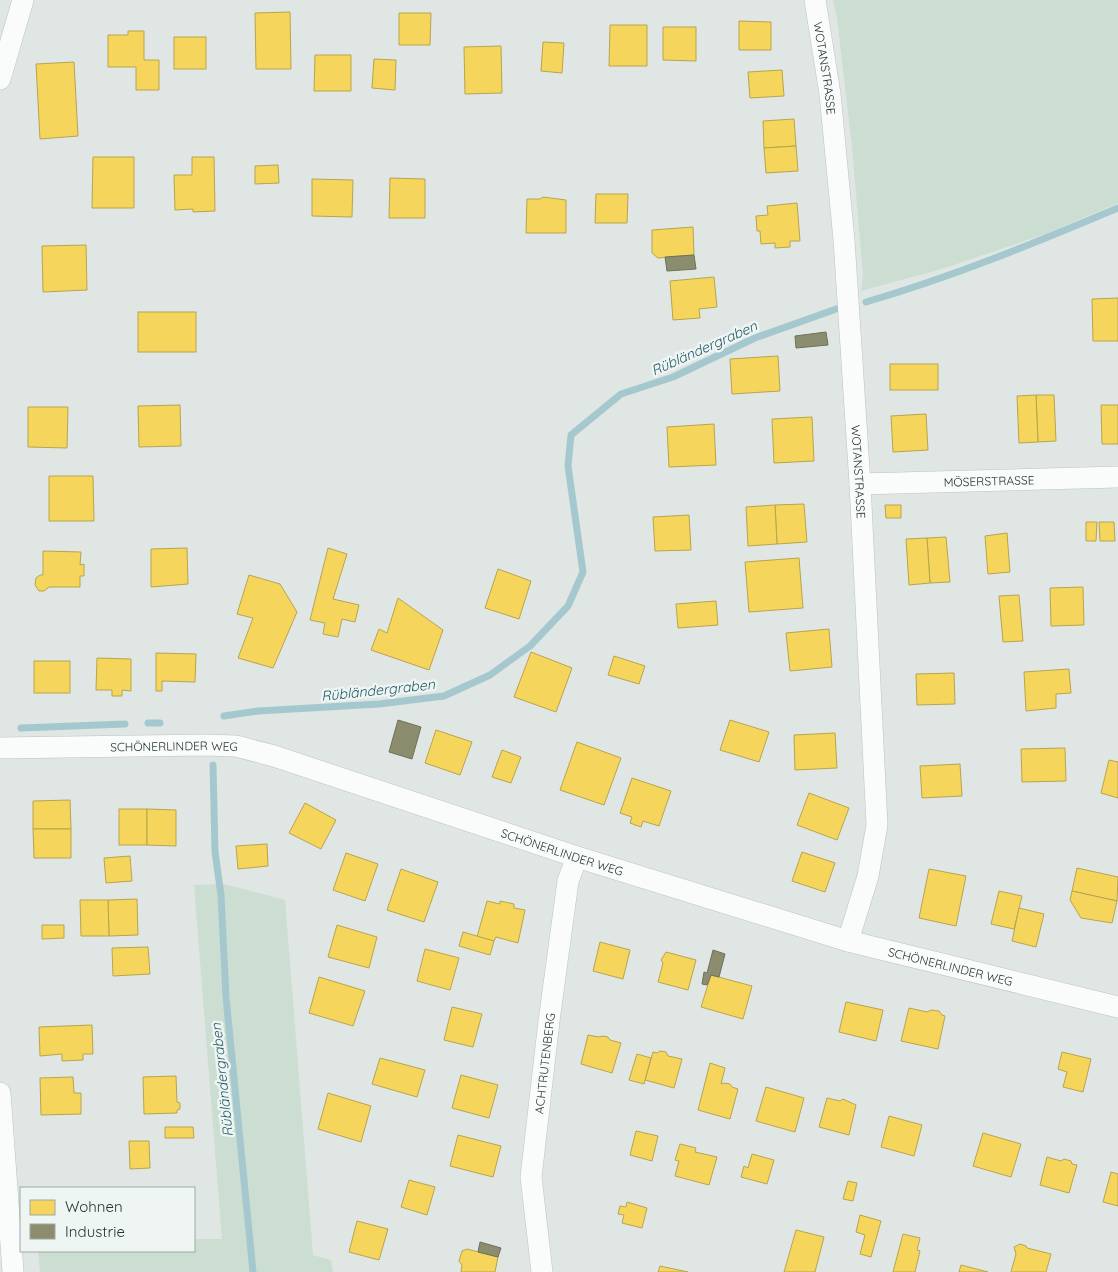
<svg xmlns="http://www.w3.org/2000/svg" width="1118" height="1272" viewBox="0 0 1118 1272" font-family="Quicksand,sans-serif">
<style>
.green{fill:#cbded1}
.homes{fill:#f6d55c;stroke:#b6a54f}
.industry{fill:#8c8c6e;stroke:#6c725c}
.lines{fill:none;stroke-linecap:round;stroke-linejoin:round}
.stream{stroke:#a5c8cf;stroke-width:7}
.minor-casing{stroke:#bdc3c0;stroke-width:22}
.minor{stroke:#fafbfb;stroke-width:21}
.labels{text-anchor:middle;dominant-baseline:central;stroke-width:5;stroke-linejoin:round;paint-order:stroke}
.street-label{font-size:12px;fill:#223631;stroke:#eef5f2}
.water-label{font-size:14px;font-style:italic;fill:#245a6a;stroke:#eef5f2}
</style>
<rect width="100%" height="100%" fill="#e0e6e3"/>
<!-- green -->
<g class="green">
<polygon points="833,0 1118,0 1118,203 1048,233 945,268 861,291 863,275 852,147 837,18"/>
<polygon points="224,884 285,900 313,1255 331,1260 333,1272 40,1272 38,1251 194,1251 194,1239 222,1239 194,885"/>
</g>
<!-- homes -->
<g class="homes">
<polygon points="290,12 291,69 256,69 255,13"/>
<polygon points="399,13 431,13 430,45 399,45"/>
<polygon points="739,21 771,22 771,50 739,50"/>
<polygon points="610,25 647,25 647,66 609,66"/>
<polygon points="663,27 696,27 696,61 663,60"/>
<polygon points="128,31 144,31 144,60 159,60 159,90 136,90 136,67 108,67 108,35 128,35"/>
<rect x="174" y="37" width="32" height="32"/>
<polygon points="543,42 564,43 562,73 541,71"/>
<polygon points="501,46 502,93 465,94 464,47"/>
<polygon points="315,55 351,55 351,91 314,91"/>
<polygon points="374,59 396,60 395,90 372,88"/>
<polygon points="74,62 78,136 40,139 36,64"/>
<polygon points="782,70 784,96 750,98 748,72"/>
<polygon points="794,119 796,146 764,148 763,121"/>
<polygon points="796,146 798,171 766,173 764,148"/>
<polygon points="93,157 134,157 134,208 92,208"/>
<polygon points="192,157 214,157 215,211 193,212 193,209 175,210 174,175 192,175"/>
<polygon points="278,165 279,183 255,184 255,166"/>
<polygon points="390,178 425,179 425,218 389,218"/>
<polygon points="312,179 353,180 352,217 312,216"/>
<polygon points="596,194 628,194 627,223 595,223"/>
<polygon points="543,197 566,200 566,233 526,233 527,199 540,199"/>
<polygon points="797,203 800,241 790,241 790,247 775,248 775,243 761,244 760,231 757,231 756,216 768,215 767,206"/>
<polygon points="693,227 694,255 658,258 652,253 652,230"/>
<polygon points="86,245 87,290 43,292 42,246"/>
<polygon points="714,277 717,307 699,309 700,318 673,320 670,281"/>
<polygon points="1118,298 1118,341 1093,341 1092,299"/>
<rect x="138" y="312" width="58" height="40"/>
<polygon points="778,356 780,391 732,394 730,359"/>
<rect x="890" y="364" width="48" height="26"/>
<polygon points="1036,395 1054,395 1056,441 1038,442"/>
<polygon points="1036,395 1038,442 1019,443 1017,396"/>
<polygon points="180,405 181,446 139,447 138,406"/>
<polygon points="1101,405 1118,405 1118,444 1102,444"/>
<polygon points="28,407 68,407 67,448 28,447"/>
<polygon points="926,414 928,450 893,452 891,416"/>
<polygon points="812,417 814,461 774,463 772,419"/>
<polygon points="714,424 716,465 669,467 667,427"/>
<polygon points="49,476 93,476 94,521 49,521"/>
<polygon points="804,504 807,542 777,544 775,505"/>
<polygon points="775,505 777,544 748,546 746,507"/>
<polygon points="885,505 901,505 901,518 886,518"/>
<polygon points="689,515 691,550 655,551 653,517"/>
<polygon points="1086,522 1097,522 1096,541 1086,541"/>
<polygon points="1099,522 1114,522 1115,541 1100,541"/>
<polygon points="1007,533 1010,572 988,574 985,536"/>
<polygon points="946,537 950,582 930,583 927,538"/>
<polygon points="927,538 930,583 909,585 906,539"/>
<polygon points="187,548 188,584 151,587 151,549"/>
<polygon points="328,548 347,554 333,599 359,605 355,622 342,619 338,637 323,634 325,623 310,620"/>
<polygon points="43,551 81,552 80,565 84,564 84,576 80,576 80,587 49,587 44,591 39,591 35,585 36,578 40,575 43,575"/>
<polygon points="799,558 803,608 749,612 745,562"/>
<polygon points="498,569 531,581 519,619 485,608"/>
<polygon points="249,575 280,584 297,612 273,668 238,658 253,618 237,614"/>
<polygon points="1083,587 1084,625 1051,626 1050,588"/>
<polygon points="1019,595 1023,641 1003,642 999,596"/>
<polygon points="398,598 443,630 429,670 371,650 379,629 387,633"/>
<polygon points="716,601 718,625 678,628 676,604"/>
<polygon points="829,629 832,667 790,671 786,633"/>
<polygon points="531,652 572,668 556,712 514,697"/>
<polygon points="156,653 196,654 195,682 162,681 162,691 156,691"/>
<polygon points="614,656 645,666 639,684 608,675"/>
<polygon points="97,658 131,659 131,691 122,690 122,696 112,696 112,690 96,690"/>
<rect x="34" y="661" width="36" height="32"/>
<polygon points="1069,669 1071,693 1056,694 1056,708 1026,711 1024,672"/>
<polygon points="954,673 955,704 917,705 916,674"/>
<polygon points="730,720 769,732 759,762 720,750"/>
<polygon points="436,730 472,742 460,775 425,763"/>
<polygon points="835,733 837,768 795,770 794,735"/>
<polygon points="577,742 621,758 604,805 560,790"/>
<polygon points="1065,748 1066,781 1022,782 1021,749"/>
<polygon points="502,750 521,757 511,783 492,777"/>
<polygon points="1109,760 1118,762 1118,798 1101,793"/>
<polygon points="960,764 962,796 922,798 920,766"/>
<polygon points="632,778 671,791 659,826 643,821 641,827 630,823 632,817 620,813"/>
<polygon points="809,793 849,808 837,840 797,825"/>
<polygon points="70,800 71,829 33,829 33,801"/>
<polygon points="305,803 336,820 321,849 289,833"/>
<rect x="119" y="809" width="28" height="36"/>
<polygon points="147,809 176,810 176,846 147,845"/>
<polygon points="33,829 71,829 71,858 34,858"/>
<polygon points="267,844 268,866 238,869 236,846"/>
<polygon points="802,852 835,863 825,892 792,881"/>
<polygon points="346,853 378,864 365,901 333,890"/>
<polygon points="130,856 132,881 106,883 104,858"/>
<polygon points="1077,868 1118,877 1117,901 1072,891"/>
<polygon points="401,869 438,882 424,922 387,910"/>
<polygon points="929,869 966,876 956,926 919,918"/>
<polygon points="999,891 1022,896 1014,929 991,924"/>
<polygon points="1072,891 1117,901 1112,923 1081,918 1070,900"/>
<polygon points="137,899 138,935 109,936 108,900"/>
<polygon points="80,900 108,900 109,936 81,936"/>
<polygon points="487,901 500,904 500,901 514,904 514,908 525,910 518,943 496,937 494,941 477,937"/>
<polygon points="1019,908 1044,914 1036,947 1012,941"/>
<polygon points="42,925 64,925 64,938 42,939"/>
<polygon points="337,925 377,937 369,968 328,957"/>
<polygon points="463,932 494,941 490,955 459,946"/>
<polygon points="600,942 630,950 623,979 593,971"/>
<polygon points="148,947 150,974 113,976 112,948"/>
<polygon points="425,949 459,958 450,990 417,981"/>
<polygon points="666,952 696,960 688,990 658,982 663,963 661,960"/>
<polygon points="711,975 752,986 743,1019 701,1007"/>
<polygon points="319,977 365,991 353,1026 309,1013"/>
<polygon points="846,1002 883,1010 876,1041 839,1032"/>
<polygon points="452,1007 482,1014 473,1047 444,1040"/>
<polygon points="909,1008 927,1012 931,1010 939,1011 942,1015 945,1016 938,1049 901,1041"/>
<polygon points="92,1025 93,1054 83,1054 83,1060 62,1061 62,1054 40,1056 39,1027"/>
<polygon points="588,1035 599,1037 602,1036 608,1037 610,1040 621,1043 612,1073 581,1064"/>
<polygon points="660,1051 666,1052 668,1056 682,1059 674,1088 645,1080 653,1052 657,1053"/>
<polygon points="1062,1052 1091,1059 1083,1092 1063,1087 1067,1072 1058,1069"/>
<polygon points="637,1054 651,1058 644,1084 629,1080"/>
<polygon points="380,1058 425,1070 417,1097 372,1084"/>
<polygon points="710,1063 725,1068 721,1084 724,1083 730,1084 732,1087 738,1089 730,1119 698,1110"/>
<polygon points="461,1075 498,1085 489,1118 452,1108"/>
<polygon points="176,1076 177,1102 180,1103 180,1109 177,1110 177,1113 144,1114 143,1077"/>
<polygon points="73,1077 74,1093 81,1093 81,1114 41,1115 40,1078"/>
<polygon points="766,1087 804,1098 795,1132 756,1121"/>
<polygon points="328,1093 371,1106 361,1142 318,1129"/>
<polygon points="827,1098 840,1101 843,1099 856,1105 849,1135 819,1127"/>
<polygon points="889,1116 922,1125 914,1156 881,1147"/>
<polygon points="165,1127 193,1127 194,1138 165,1138"/>
<polygon points="636,1131 658,1136 652,1161 630,1155"/>
<polygon points="983,1133 1021,1144 1011,1177 973,1166"/>
<polygon points="458,1135 501,1146 493,1177 450,1166"/>
<polygon points="129,1141 149,1141 150,1168 130,1169"/>
<polygon points="680,1144 696,1148 695,1152 717,1157 709,1185 675,1176 679,1161 675,1160"/>
<polygon points="752,1154 774,1160 767,1184 741,1177 744,1166 748,1168"/>
<polygon points="1047,1157 1061,1161 1064,1159 1071,1161 1072,1164 1077,1165 1069,1193 1040,1185"/>
<polygon points="1111,1172 1118,1174 1118,1206 1103,1202"/>
<polygon points="409,1180 435,1187 427,1215 401,1207"/>
<polygon points="848,1181 857,1183 853,1201 843,1199"/>
<polygon points="627,1202 647,1208 642,1228 622,1223 624,1215 618,1214 620,1206 626,1207"/>
<polygon points="860,1215 881,1221 871,1257 860,1254 865,1235 856,1232"/>
<polygon points="357,1221 388,1229 379,1260 349,1252"/>
<polygon points="796,1230 824,1237 815,1272 784,1272"/>
<polygon points="903,1234 920,1238 917,1250 920,1251 915,1272 893,1272"/>
<polygon points="1020,1244 1026,1246 1027,1248 1051,1254 1046,1272 1011,1272 1016,1254 1014,1247"/>
<polygon points="467,1249 498,1257 495,1272 461,1272 462,1265 459,1261 462,1251"/>
<polygon points="961,1265 988,1272 959,1272"/>
<polygon points="660,1266 688,1272 658,1272"/>
</g>
<!-- industry -->
<g class="industry">
<polygon points="694,255 696,269 667,271 665,257"/>
<polygon points="826,332 828,345 796,348 795,336"/>
<polygon points="398,720 421,727 412,759 389,752"/>
<polygon points="713,950 725,954 719,977 711,975 707,985 702,984 704,972 707,973"/>
<polygon points="480,1242 501,1248 498,1257 478,1252"/>
</g>
<g class="lines">
<!-- stream -->
<g class="stream">
<path d="M 866,302 C 952,277 1035,243 1118,208"/>
<polyline points="224,716 258,711 379,704 444,696 490,675 530,646 568,606 583,572 568,466 571,435 621,394 673,377 755,338 839,308"/>
<polyline points="148,723 160,723"/>
<polyline points="21,728 125,724"/>
<polyline points="213,765 215,852 221,895 226,997 253,1272"/>
</g>
<!-- minor casing -->
<g class="minor-casing">
<g id="minor">
<path id="s1" d="M 815,0 L 830,94 L 844,240 L 860,484 L 877,825 L 868,876 L 848,941"/>
<polyline points="0,79 23,0"/>
<path id="s2" d="M 860,484 L 1118,477"/>
<path id="s3" d="M 0,748 L 204,745 L 236,746 L 274,756 L 577,857 L 848,941 L 1118,1007"/>
<polyline points="0,1093 13,1272"/>
<path id="s4" d="M 542,1272 L 531,1177 L 549,1021 L 568,881 L 577,857"/>
</g>
</g>
<!-- minor -->
<use href="#minor" class="minor"/>
</g>
<g class="labels">
<!-- street labels -->
<g class="street-label">
<text stroke="none"><textPath href="#s1" startOffset="69">WOTANSTRASSE</textPath></text>
<text stroke="none"><textPath href="#s1" startOffset="474">WOTANSTRASSE</textPath></text>
<text stroke="none"><textPath href="#s2" startOffset="129">MÖSERSTRASSE</textPath></text>
<text stroke="none"><textPath href="#s3" startOffset="174">SCHÖNERLINDER WEG</textPath></text>
<text stroke="none"><textPath href="#s3" startOffset="579">SCHÖNERLINDER WEG</textPath></text>
<text stroke="none"><textPath href="#s3" startOffset="984">SCHÖNERLINDER WEG</textPath></text>
<text stroke="none"><textPath href="#s4" startOffset="210">ACHTRUTENBERG</textPath></text>
</g>
<!-- water labels -->
<g class="water-label">
<text transform="translate(704 348) rotate(-24)">Rübländergraben</text>
<text transform="translate(378 690) rotate(-6)">Rübländergraben</text>
<text transform="translate(222 1080) rotate(-96)">Rübländergraben</text>
</g>
</g>
<!-- legend -->
<rect x="20" y="1187" width="175" height="65" fill="#eef5f2" stroke="#9ca9a5"/>
<rect x="30" y="1200" width="25" height="15" fill="#f6d55c" stroke="#9ca9a5"/>
<text x="65" y="1212" font-size="15" fill="#223631">Wohnen</text>
<rect x="30" y="1224" width="25" height="15" fill="#8c8c6e" stroke="#9ca9a5"/>
<text x="65" y="1237" font-size="15" fill="#223631">Industrie</text>
</svg>
